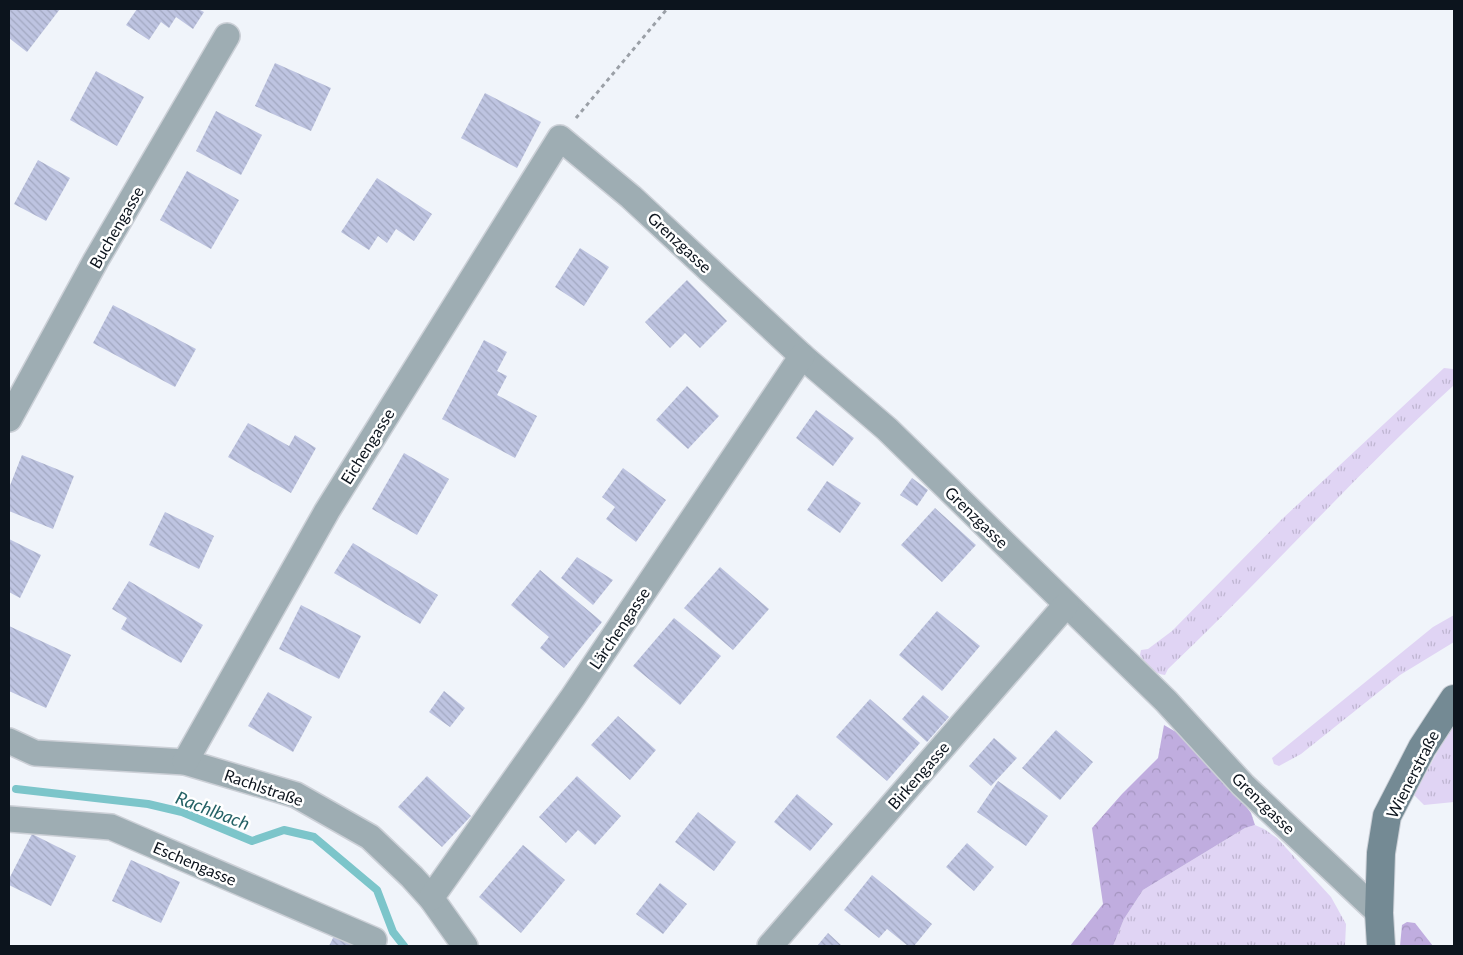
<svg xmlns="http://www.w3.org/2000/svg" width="1463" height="955" viewBox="0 0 1463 955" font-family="Lato,sans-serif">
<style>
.grass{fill:url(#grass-tufts)}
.forest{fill:url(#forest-crowns)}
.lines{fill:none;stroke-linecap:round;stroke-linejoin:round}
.stream{stroke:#7cc5ca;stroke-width:8}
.building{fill:url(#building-back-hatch)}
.street-casing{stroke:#ccd0d7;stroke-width:28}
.secondary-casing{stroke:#ccd0d7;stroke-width:30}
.path{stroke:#9ba0a7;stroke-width:3;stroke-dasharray:4 4;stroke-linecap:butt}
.street{stroke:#9eadb3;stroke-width:25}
.secondary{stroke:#748a94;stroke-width:28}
.labels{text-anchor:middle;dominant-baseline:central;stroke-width:5;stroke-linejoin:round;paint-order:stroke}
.street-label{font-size:16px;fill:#0c141d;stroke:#fff}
.water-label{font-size:18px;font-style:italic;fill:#256266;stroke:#fff}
</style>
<defs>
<pattern id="grass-tufts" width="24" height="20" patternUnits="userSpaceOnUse" patternTransform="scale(1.25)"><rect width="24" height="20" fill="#e0d4f4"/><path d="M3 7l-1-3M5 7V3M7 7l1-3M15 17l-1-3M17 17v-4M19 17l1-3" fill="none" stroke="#bfb5d1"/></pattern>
<pattern id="forest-crowns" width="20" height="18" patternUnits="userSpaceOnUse" patternTransform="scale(1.25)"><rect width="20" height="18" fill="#c0addf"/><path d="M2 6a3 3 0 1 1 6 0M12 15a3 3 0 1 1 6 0" fill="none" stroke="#a494bf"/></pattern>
<pattern id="building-back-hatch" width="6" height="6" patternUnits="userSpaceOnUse" patternTransform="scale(1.25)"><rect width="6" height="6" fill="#bec4e1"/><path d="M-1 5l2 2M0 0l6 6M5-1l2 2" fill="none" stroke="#a2a8c1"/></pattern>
</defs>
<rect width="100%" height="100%" fill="#f0f4fa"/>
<!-- grass -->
<g class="grass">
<path d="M 1444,368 L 1453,369 L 1454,371 L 1453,386 C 1354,476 1265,577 1168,669 L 1165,675 C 1153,674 1147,665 1140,655 L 1141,650 L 1148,649 L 1172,631 L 1281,520 Z"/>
<polygon points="1454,615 1454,642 1400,675 1301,754 1279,766 1274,764 1272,758 1433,627"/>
<polygon points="1454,721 1454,802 1424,805 1414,795"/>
<polygon points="1255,825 1264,829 1277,838 1331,897 1346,924 1345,946 1113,946 1124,919 1143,890 1245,828"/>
</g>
<!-- forest -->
<g class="forest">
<polygon points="1164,725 1183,736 1225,778 1251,813 1255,825 1245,828 1143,890 1124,919 1113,946 1070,946 1103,904 1092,828 1122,794 1158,758"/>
<polygon points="1407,922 1415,923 1433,946 1400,946 1402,925"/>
</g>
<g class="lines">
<!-- stream -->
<polyline class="stream" points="16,789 148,804 182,812 252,841 284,830 314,837 377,890 393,932 404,946"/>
</g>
<!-- building -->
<g class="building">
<polygon points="9,9 60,9 27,52 9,38"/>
<polygon points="137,9 198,9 204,12 193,29 176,17 169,28 161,22 149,40 126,25"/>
<polygon points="275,63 331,88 311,131 255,106"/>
<polygon points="96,71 144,97 117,146 70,120"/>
<polygon points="485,93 541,122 517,168 461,138"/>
<polygon points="216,111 262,135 241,175 196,151"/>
<polygon points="38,160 70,178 46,221 14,204"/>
<polygon points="187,171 239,200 211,249 160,220"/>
<polygon points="377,178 432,214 414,241 396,229 387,243 378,236 369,250 341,232"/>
<polygon points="580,248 609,267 584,306 555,287"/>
<polygon points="687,280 727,321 700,348 685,333 670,348 645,322"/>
<polygon points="113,305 196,349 175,387 93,343"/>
<polygon points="484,340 507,352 497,371 507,376 497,395 537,416 515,458 442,419"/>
<polygon points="687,386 719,416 688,449 656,420"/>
<polygon points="816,410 854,438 833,466 796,438"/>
<polygon points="248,423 289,446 295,435 316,448 291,493 228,457"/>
<polygon points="404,453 449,479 417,535 372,509"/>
<polygon points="22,455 74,476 53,529 9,511 9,488"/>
<polygon points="623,468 666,500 636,542 606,519 615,507 602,497"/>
<polygon points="912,478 928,490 917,506 900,495"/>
<polygon points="827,481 861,503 840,533 807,510"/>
<polygon points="935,508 976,545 942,582 901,545"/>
<polygon points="165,512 214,536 199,569 149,545"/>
<polygon points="9,539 41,555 20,598 9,592"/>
<polygon points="353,543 438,595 420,624 334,573"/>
<polygon points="577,557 613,580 593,605 561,578"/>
<polygon points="720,567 769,609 733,650 684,608"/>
<polygon points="540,570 602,622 564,668 540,648 549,637 511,605"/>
<polygon points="129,581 203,625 181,663 121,629 127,618 112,609"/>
<polygon points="301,605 361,636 339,679 279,649"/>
<polygon points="937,611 980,646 942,691 899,655"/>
<polygon points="674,618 721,656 680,705 633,666"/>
<polygon points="9,626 71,655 46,708 9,691"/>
<polygon points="444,691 465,708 450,727 429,712"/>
<polygon points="268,692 312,717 293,752 248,726"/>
<polygon points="923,695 949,717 927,742 902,719"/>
<polygon points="870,699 920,743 887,781 836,737"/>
<polygon points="618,716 656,750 630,780 591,745"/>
<polygon points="1056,730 1093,762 1060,800 1022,768"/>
<polygon points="994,738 1017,758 991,786 969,766"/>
<polygon points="427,776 471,816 442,847 398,807"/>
<polygon points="577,776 621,816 595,845 578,830 566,843 539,817"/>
<polygon points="998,781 1048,816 1026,846 977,812"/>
<polygon points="797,794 833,824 810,851 774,822"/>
<polygon points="698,812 736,842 714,871 675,842"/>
<polygon points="32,834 76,856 51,906 9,885 9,879"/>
<polygon points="967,843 994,867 974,891 946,867"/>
<polygon points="523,845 565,880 521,933 479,897"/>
<polygon points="131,860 180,882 161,923 112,901"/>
<polygon points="872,875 932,924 914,946 908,946 887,929 879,938 844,910"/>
<polygon points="660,883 687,904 663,934 636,914"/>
<polygon points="828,933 842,946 817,946"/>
<polygon points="334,936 356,946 329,946"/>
</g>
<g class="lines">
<!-- street casing -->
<g class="street-casing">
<g id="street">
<polyline points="9,419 96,260 227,36"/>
<polyline points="9,741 35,753 185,762 296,795 370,837 412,877 431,898 465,946"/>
<polyline points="185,762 327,511 560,138 631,197 802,356 887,429 1166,701 1243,785 1379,913"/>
<polyline points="9,819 111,827 374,940"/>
<polyline points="431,898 573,697 802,356"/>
<polyline points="770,946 1066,605"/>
</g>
</g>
<!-- secondary casing -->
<g class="secondary-casing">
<polyline id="secondary" points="1381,946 1379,913 1381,853 1387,816 1422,748 1454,699"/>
</g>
<!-- path -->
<polyline class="path" points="576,118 667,9"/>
<!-- street -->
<use href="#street" class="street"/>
<!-- secondary -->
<use href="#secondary" class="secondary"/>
</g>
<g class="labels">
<!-- street labels -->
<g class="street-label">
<text transform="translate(116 227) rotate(-60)">Buchengasse</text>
<text transform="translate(680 242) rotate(43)">Grenzgasse</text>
<text transform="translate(367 446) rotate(-58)">Eichengasse</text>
<text transform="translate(977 517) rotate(44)">Grenzgasse</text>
<text transform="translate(619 628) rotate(-56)">Lärchengasse</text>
<text transform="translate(1412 774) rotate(-63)">Wienerstraße</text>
<text transform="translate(918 775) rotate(-49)">Birkengasse</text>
<text transform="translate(264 787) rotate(19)">Rachlstraße</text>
<text transform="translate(1264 803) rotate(44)">Grenzgasse</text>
<text transform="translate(195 863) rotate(23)">Eschengasse</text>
</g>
<!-- water labels -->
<g class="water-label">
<text transform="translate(213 810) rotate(21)">Rachlbach</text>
</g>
</g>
<!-- border -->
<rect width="1463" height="955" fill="none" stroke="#0c141d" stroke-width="20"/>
</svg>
